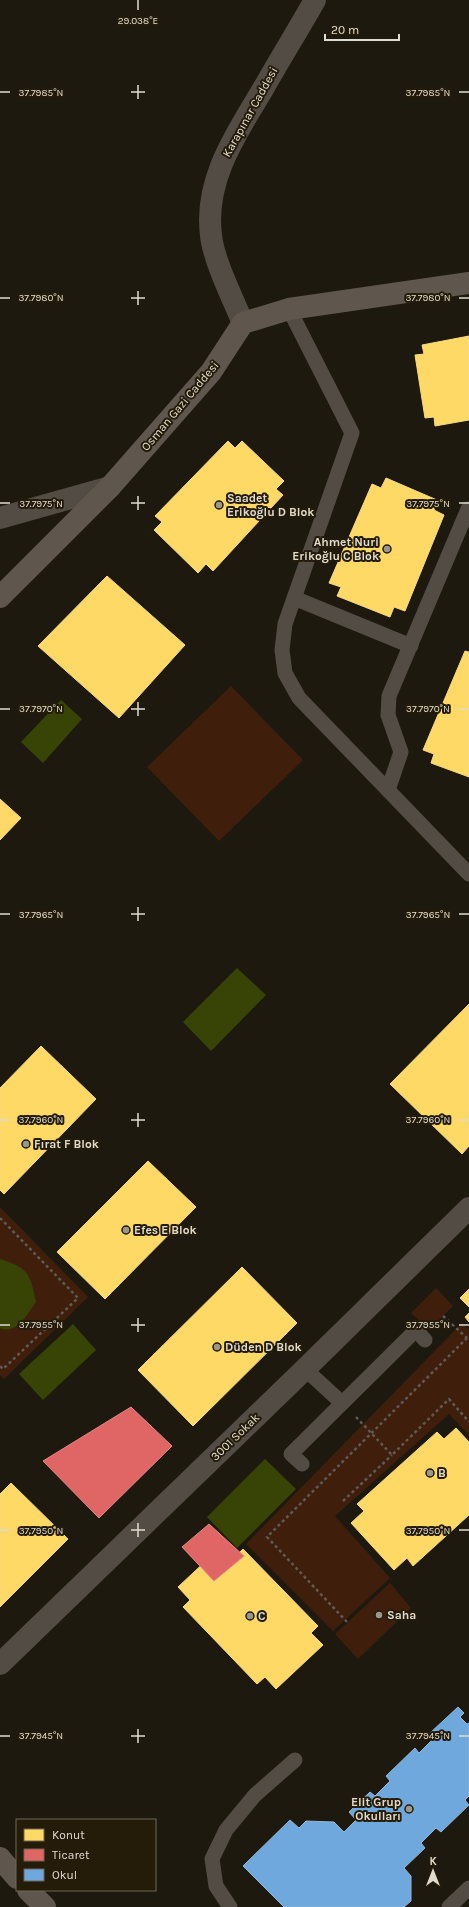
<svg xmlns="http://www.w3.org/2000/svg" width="469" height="1907" viewBox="0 0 469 1907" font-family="Karla,sans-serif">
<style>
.green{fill:#3f1f0c}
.water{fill:#384306}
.homes{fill:#ffd966;stroke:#f6da86}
.shops{fill:#e06666;stroke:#e08986}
.schools{fill:#6fa8dc;stroke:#91b7d8}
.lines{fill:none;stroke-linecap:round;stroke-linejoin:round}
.path{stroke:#5f5a54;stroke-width:2.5;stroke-dasharray:3 3;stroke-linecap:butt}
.lane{stroke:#534c45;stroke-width:15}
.street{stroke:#534c45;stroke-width:22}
.secondary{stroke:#5f574e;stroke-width:22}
.ticks{fill:none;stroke:#e0dbcf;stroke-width:1.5}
.poi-dot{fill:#9c978c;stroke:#241b09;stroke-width:1.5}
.labels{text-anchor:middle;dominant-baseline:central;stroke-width:4;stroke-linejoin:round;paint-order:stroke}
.street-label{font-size:12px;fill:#e0dbcf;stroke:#241b09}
.poi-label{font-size:12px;font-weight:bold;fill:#e0dbcf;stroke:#241b09;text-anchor:start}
.ticks-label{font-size:10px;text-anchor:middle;fill:#e0dbcf;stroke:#241b09;stroke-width:4;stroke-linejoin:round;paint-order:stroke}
</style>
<rect width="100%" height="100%" fill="#1e190f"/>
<!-- green -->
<g class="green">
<polygon points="231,686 303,760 219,841 147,767"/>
<polygon points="0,1207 88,1297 4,1379 0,1375"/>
<polygon points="436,1288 453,1306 429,1330 411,1313"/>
<polygon points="462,1323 469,1330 469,1435 449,1414 335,1516 390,1578 333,1631 246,1544"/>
<polygon points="390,1583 411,1608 358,1659 335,1634"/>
</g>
<!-- water -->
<g class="water">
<polygon points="61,700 82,719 43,763 21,742"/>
<polygon points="237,968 266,995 211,1051 183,1022"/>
<path d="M 0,1259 C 29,1268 30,1274 36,1302 C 28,1313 16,1336 0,1328 Z"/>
<polygon points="73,1324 96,1350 43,1400 19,1374"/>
<polygon points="265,1459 296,1489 237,1548 207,1517"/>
</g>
<!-- homes -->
<g class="homes">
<polygon points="469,336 469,420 435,426 434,417 425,418 415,355 424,354 422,345"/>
<polygon points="228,441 235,448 242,441 284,481 276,489 283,495 213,571 206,564 198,573 154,530 162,522 155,516"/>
<polygon points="386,478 437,500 434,510 444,515 405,611 394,607 390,617 337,596 341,587 329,583 372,484 381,488"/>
<polygon points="107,576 185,645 119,718 38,646"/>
<polygon points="465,651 469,652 469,777 431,763 434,754 423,750"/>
<polygon points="0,799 21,818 0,840"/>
<polygon points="469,1004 469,1146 462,1154 390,1084"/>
<polygon points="41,1046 96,1099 4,1194 0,1190 0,1088"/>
<polygon points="148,1161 196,1207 105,1299 57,1252"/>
<polygon points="242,1267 297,1323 193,1426 138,1370"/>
<polygon points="469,1289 469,1307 460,1298"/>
<polygon points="469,1313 469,1322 465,1317"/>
<polygon points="456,1428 469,1442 469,1515 413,1566 407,1558 394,1570 351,1523 364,1511 357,1504 437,1432 444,1439"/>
<polygon points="11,1483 68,1539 0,1607 0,1494"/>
<polygon points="224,1544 236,1556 243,1549 318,1626 311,1633 323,1645 276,1689 265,1677 257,1684 183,1607 190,1600 178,1587"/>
</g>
<!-- shops -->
<g class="shops">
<polygon points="131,1407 172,1446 99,1518 43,1461"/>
<polygon points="209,1524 244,1556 214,1581 182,1547"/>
</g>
<!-- schools -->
<polygon class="schools" points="458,1707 464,1713 460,1717 467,1724 469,1723 469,1796 465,1800 469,1805 441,1832 436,1828 421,1843 425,1848 404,1868 411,1876 411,1901 404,1907 284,1907 243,1866 290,1820 299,1828 306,1821 334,1822 344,1832 356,1820 349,1812 370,1792 375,1796 390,1781 386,1776 415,1748 419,1753 434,1738 430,1733"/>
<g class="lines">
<!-- path -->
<g class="path">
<polyline points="0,1218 78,1298 3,1369 0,1366"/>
<polyline points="443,1316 467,1338"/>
<polyline points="356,1417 392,1455 449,1399 469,1422"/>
<polyline points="343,1501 392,1455"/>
<polyline points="347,1622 267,1537 467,1338 469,1339"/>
</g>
<!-- lane -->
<g class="lane">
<polyline points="289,309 352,433 285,624 282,650 285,673 299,698 469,874"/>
<polyline points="294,598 411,646"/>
<polyline points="388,790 401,752 388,715 389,696 468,509"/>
<polyline points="305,1369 342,1403"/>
<polyline points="302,1464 291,1454 416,1330 425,1340"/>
<polyline points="230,1907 216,1886 212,1859 226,1830 255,1795 295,1760"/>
<polyline points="449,1907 469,1888"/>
</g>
<!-- street -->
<g class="street">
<path d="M 243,323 C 233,299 213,259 211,235 C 204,180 236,134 263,89 C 280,59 298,30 315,0"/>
<polyline points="0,518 110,487"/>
<polyline points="0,1664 305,1369 469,1208"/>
</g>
<!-- secondary -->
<g class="secondary">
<polyline points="0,597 110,487 211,372 243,323 289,309 469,283"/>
<polyline points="0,1858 17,1878"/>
<polyline points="28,1890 45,1907"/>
</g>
</g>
<!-- ticks -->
<path class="ticks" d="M 138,0 L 138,10M 138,85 L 138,99M 0,92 L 10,92M 131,92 L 145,92M 459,92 L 469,92M 138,291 L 138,305M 0,298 L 10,298M 131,298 L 145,298M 459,298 L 469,298M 138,496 L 138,510M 0,503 L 10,503M 131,503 L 145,503M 459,503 L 469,503M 138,702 L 138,716M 0,709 L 10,709M 131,709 L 145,709M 459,709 L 469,709M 138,907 L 138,921M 0,914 L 10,914M 131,914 L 145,914M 459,914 L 469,914M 138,1113 L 138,1127M 0,1120 L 10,1120M 131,1120 L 145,1120M 459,1120 L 469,1120M 138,1318 L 138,1332M 0,1325 L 10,1325M 131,1325 L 145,1325M 459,1325 L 469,1325M 138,1523 L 138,1537M 0,1530 L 10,1530M 131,1530 L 145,1530M 459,1530 L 469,1530M 138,1729 L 138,1743M 0,1736 L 10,1736M 131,1736 L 145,1736M 459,1736 L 469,1736"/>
<!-- markers -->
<g class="poi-dot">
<circle cx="219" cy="505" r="4"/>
<circle cx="387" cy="549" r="4"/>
<circle cx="26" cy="1144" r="4"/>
<circle cx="126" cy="1230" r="4"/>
<circle cx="217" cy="1347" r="4"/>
<circle cx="430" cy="1473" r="4"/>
<circle cx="379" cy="1615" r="4"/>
<circle cx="250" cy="1616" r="4"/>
<circle cx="409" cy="1809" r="4"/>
</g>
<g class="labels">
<!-- street labels -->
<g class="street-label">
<text transform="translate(250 112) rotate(-61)">Karapınar Caddesi</text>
<text transform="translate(180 406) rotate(-50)">Osman Gazi Caddesi</text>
<text transform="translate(235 1437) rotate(-44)">3001 Sokak</text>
</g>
<!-- poi labels -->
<g class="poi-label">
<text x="227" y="498">Saadet<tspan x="227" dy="14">Erikoğlu D Blok</tspan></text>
<text x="379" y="542" text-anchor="end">Ahmet Nuri<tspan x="379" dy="14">Erikoğlu C Blok</tspan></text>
<text x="34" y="1144">Fırat F Blok</text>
<text x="134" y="1230">Efes E Blok</text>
<text x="225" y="1347">Düden D Blok</text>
<text x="438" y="1473">B</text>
<text x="387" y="1615">Saha</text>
<text x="258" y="1616">C</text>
<text x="401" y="1802" text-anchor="end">Elit Grup<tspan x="401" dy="14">Okulları</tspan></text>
</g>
</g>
<g class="ticks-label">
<text x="138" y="24">29.038°E</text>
<text x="41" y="96">37.7985°N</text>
<text x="428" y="96">37.7985°N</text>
<text x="41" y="301">37.7980°N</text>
<text x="428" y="301">37.7980°N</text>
<text x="41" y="507">37.7975°N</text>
<text x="428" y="507">37.7975°N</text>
<text x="41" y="712">37.7970°N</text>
<text x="428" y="712">37.7970°N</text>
<text x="41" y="918">37.7965°N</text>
<text x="428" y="918">37.7965°N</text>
<text x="41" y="1123">37.7960°N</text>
<text x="428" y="1123">37.7960°N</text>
<text x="41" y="1328">37.7955°N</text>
<text x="428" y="1328">37.7955°N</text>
<text x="41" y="1534">37.7950°N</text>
<text x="428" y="1534">37.7950°N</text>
<text x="41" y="1739">37.7945°N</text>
<text x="428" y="1739">37.7945°N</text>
</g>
<!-- legend -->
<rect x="16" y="1819" width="140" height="72" fill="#241b09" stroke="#6f6858"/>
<rect x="24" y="1829" width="20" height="12" fill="#ffd966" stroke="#6f6858"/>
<text x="52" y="1839" font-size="12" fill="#e0dbcf">Konut</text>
<rect x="24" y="1849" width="20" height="12" fill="#e06666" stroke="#6f6858"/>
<text x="52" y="1859" font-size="12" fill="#e0dbcf">Ticaret</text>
<rect x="24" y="1869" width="20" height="12" fill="#6fa8dc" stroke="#6f6858"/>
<text x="52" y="1879" font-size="12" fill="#e0dbcf">Okul</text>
<!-- north arrow -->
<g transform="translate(433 1871)" stroke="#241b09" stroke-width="3" paint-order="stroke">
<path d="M0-3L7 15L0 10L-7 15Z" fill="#e0dbcf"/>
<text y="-6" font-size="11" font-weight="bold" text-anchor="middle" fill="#e0dbcf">K</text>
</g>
<!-- scale -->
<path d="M325 34v6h74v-6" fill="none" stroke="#e0dbcf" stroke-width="2"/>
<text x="331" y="34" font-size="12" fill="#e0dbcf" stroke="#241b09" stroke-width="3" paint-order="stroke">20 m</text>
</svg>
